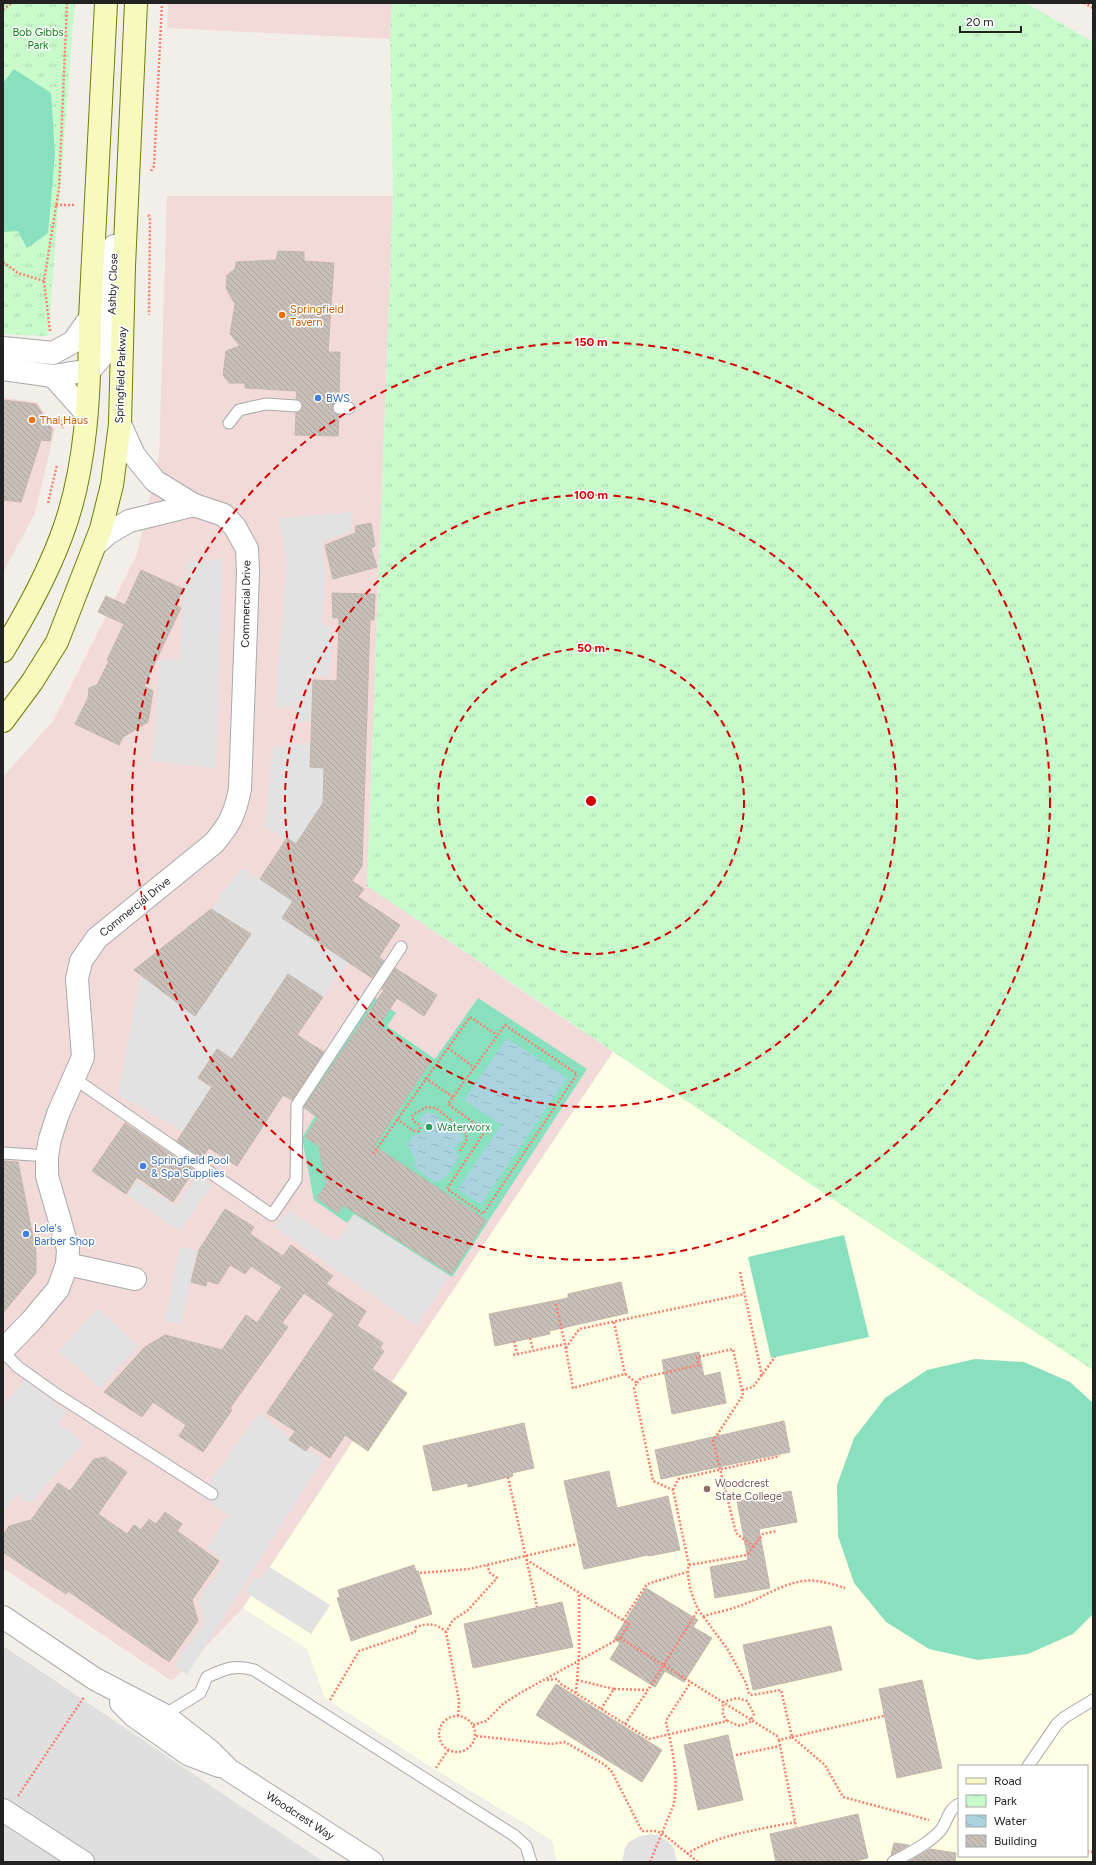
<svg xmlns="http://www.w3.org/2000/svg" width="1096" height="1865" viewBox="0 0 1096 1865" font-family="Figtree,sans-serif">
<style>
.residential{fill:#e0dfdf}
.commercial{fill:#f2dad9}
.education{fill:#ffffe5;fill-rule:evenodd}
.park{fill:url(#park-tufts)}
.pitch{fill:#88e0be}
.parking{fill:#e2e2e2}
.water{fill:url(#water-ripples)}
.building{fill:url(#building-back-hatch);stroke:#c4b6ab}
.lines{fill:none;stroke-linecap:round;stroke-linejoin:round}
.service-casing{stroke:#a9a9a9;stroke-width:13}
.minor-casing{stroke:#a9a9a9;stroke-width:24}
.tertiary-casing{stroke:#a9a9a9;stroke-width:24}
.secondary-casing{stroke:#707d05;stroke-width:24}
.path{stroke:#fa8072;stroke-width:2.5;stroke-dasharray:2 2;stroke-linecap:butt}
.service{stroke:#fff;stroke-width:11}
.minor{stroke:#fff;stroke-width:22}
.tertiary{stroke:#fff;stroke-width:22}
.secondary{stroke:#f7fabf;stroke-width:22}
.ring{fill:none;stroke:#d40000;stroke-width:2;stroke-dasharray:7 5}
.food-dot{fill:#e8710a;stroke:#fff;stroke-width:1.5}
.shop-dot{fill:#3f7fe0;stroke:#fff;stroke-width:1.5}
.leisure-dot{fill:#2e9e5b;stroke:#fff;stroke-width:1.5}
.education-dot{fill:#8d6e63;stroke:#fff;stroke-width:1.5}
.labels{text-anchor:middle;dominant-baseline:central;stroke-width:3;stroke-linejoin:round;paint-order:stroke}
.park-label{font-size:11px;fill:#0c8416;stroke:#fff}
.street-label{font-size:11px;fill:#222;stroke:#fff}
.food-label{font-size:11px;fill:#c56008;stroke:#fff;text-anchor:start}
.shop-label{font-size:11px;fill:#366cbe;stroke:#fff;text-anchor:start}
.leisure-label{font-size:11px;fill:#27864d;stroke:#fff;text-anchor:start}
.education-label{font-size:11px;fill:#785e54;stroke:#fff;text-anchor:start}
.centre{fill:#d40000;stroke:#fff;stroke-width:2}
.ring-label{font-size:12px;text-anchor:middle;font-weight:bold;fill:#d40000;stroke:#fff;stroke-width:3;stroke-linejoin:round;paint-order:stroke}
</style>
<defs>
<pattern id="park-tufts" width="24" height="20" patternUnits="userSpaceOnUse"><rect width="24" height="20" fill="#c8facc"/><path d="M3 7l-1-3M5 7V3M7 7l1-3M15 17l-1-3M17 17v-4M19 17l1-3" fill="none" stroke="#acd6af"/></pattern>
<pattern id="water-ripples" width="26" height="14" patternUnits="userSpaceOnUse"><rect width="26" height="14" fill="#aad3df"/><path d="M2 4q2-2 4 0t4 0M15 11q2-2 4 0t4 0" fill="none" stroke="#92b5bf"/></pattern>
<pattern id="building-back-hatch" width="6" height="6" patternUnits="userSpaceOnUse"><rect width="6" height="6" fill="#c7bfb8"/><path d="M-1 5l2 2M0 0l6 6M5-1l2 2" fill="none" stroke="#aba49e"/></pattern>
</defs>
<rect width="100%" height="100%" fill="#f2efe9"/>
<!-- residential -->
<polygon class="residential" points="3,1646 48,1676 324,1862 3,1862"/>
<!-- commercial -->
<g class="commercial">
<polygon points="168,3 392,3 390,39 167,28"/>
<polygon points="167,196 393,196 367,886 613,1052 423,1335 243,1608 172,1681 3,1568 3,777 53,721 137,554 159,456"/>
<polygon points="3,398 37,402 55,429 35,513 3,573"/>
</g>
<!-- education -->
<path class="education" d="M 613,1052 L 1093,1370 L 1093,1862 L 557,1862 L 552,1840 L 436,1770 L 325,1698 L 307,1649 L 243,1608 L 423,1335 ZM 959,1766 L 1087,1766 L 1087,1856 L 959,1856 Z"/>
<!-- park -->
<g class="park">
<polygon points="3,3 75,3 48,336 3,334"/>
<polygon points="392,3 1026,3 1093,42 1093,1370 816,1188 367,886 393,196 390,39"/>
</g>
<!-- pitch -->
<g class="pitch">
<polygon points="14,69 51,93 55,154 48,233 27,248 18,231 3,232 3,83"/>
<polygon points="374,997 396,1013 387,1026 435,1059 478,998 587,1069 452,1277 354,1214 347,1223 314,1200 302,1138 315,1116 301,1106"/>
<polygon points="844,1235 869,1337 771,1358 748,1257"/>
<polygon points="975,1359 1024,1362 1070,1382 1093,1403 1093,1614 1073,1634 1028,1654 978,1660 929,1649 886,1622 854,1583 838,1536 837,1485 854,1438 885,1398 927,1370"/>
</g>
<!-- parking -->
<g class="parking">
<polygon points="352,512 352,531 321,542 325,582 322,624 331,626 329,676 312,676 310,721 296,722 296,708 275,707 287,559 278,518"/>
<polygon points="222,559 216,768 152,761 160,660 179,660 187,561"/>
<polygon points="311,743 310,767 324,768 322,824 313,818 296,844 265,827 273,747"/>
<polygon points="241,868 293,901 282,918 348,962 323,997 287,974 232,1059 216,1049 198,1078 212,1087 183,1131 118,1095 141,975 211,909"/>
<polygon points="197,1175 212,1185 180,1231 127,1195 137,1181 176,1206"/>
<polygon points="288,1210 336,1242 355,1215 449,1276 417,1326 274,1227"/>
<polygon points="180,1247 197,1250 181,1324 165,1321"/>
<polygon points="98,1309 138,1346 100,1388 59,1351"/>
<polygon points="25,1380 67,1412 58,1422 83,1443 30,1504 18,1494 3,1511 3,1405"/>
<polygon points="258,1414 323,1459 187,1675 174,1665 204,1622 199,1600 224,1562 207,1548 228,1515 200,1496"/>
<polygon points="268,1566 330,1605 311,1634 245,1592 254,1576 260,1579"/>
<polygon points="651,1834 660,1836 670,1843 674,1849 677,1862 622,1862 625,1848 629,1842 640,1836"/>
</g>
<!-- water -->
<g class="water">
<polygon points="507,1038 567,1078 481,1204 458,1189 501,1125 464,1100"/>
<path d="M 427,1112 L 437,1115 C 444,1130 451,1127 462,1135 L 463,1139 L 454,1148 L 459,1157 L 458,1159 L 445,1178 L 437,1182 L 433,1181 L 415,1168 C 413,1164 416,1160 414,1156 C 409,1145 404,1148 413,1136 L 422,1133 C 426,1127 424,1124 419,1119 Z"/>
</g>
<!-- building -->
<g class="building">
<polygon points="278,251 304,252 304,261 334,263 328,352 340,352 339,401 335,402 332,408 333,412 339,415 338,436 295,435 296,413 302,410 303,406 300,400 296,399 297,391 245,388 245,383 229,383 223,375 226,351 240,346 230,334 235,304 226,288 227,275 235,269 236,262 276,260"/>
<polygon points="3,400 36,404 52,429 50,441 41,440 21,502 3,500"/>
<polygon points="371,523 375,546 371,548 377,567 333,579 325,545 356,533 355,526"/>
<polygon points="141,570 183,589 176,605 181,608 144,686 153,691 148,722 123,737 119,745 75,724 88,698 89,688 97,685 109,661 107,660 124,624 98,612 106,596 125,605"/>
<polygon points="332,593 375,594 374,620 370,620 362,866 352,881 364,889 358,897 400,925 379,957 384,961 372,978 282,918 293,901 260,879 287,838 296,844 323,803 324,768 310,767 313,680 337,681 339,618 333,618"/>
<polygon points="211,909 251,934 195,1016 134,970"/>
<polygon points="395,968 437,995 424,1016 397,998 379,1026 431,1061 374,1146 486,1220 451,1274 343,1205 338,1213 317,1198 326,1185 319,1146 305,1137 318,1118 304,1107 384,990 382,989"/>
<polygon points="288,974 323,997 297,1035 324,1052 292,1100 283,1095 237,1166 209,1148 202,1158 177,1141 212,1087 198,1078 217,1049 232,1059"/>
<polygon points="125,1123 194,1170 173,1202 137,1177 126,1194 92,1171"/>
<polygon points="3,1161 18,1162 36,1252 36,1273 3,1313"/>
<polygon points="225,1209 254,1227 250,1234 283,1256 291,1245 333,1276 326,1284 366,1311 357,1326 383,1343 380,1348 384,1351 372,1369 407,1393 368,1451 345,1435 330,1458 310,1445 306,1451 289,1440 295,1431 267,1413 334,1314 304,1293 282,1323 288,1327 230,1408 232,1410 203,1452 179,1436 186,1425 153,1402 142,1417 104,1392 145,1347 165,1335 222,1350 246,1315 257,1323 281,1288 282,1287 251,1266 245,1274 230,1265 218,1284 207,1281 206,1286 191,1282 199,1250"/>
<polygon points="621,1282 628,1313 549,1331 550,1334 495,1346 489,1314 568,1298 568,1294"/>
<polygon points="699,1352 704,1376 720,1372 726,1403 672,1414 662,1360"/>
<polygon points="784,1421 790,1452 661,1479 655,1450"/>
<polygon points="524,1423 534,1468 512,1473 513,1476 468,1487 468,1483 433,1491 423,1446"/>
<polygon points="105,1457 127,1472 98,1514 127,1534 134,1525 141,1530 149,1519 156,1524 165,1512 182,1524 177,1531 219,1561 192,1600 198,1621 169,1662 68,1591 66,1594 3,1552 3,1535 9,1526 31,1520 58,1483 70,1491 94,1459"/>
<polygon points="609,1471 617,1508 668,1496 680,1550 649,1556 648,1555 584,1569 564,1481"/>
<polygon points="791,1491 797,1522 759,1529 770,1588 715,1598 710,1567 748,1560 737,1501"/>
<polygon points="414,1565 416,1571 418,1571 432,1614 351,1641 337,1598 340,1597 338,1590"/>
<polygon points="646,1588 698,1620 693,1627 712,1638 684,1682 665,1671 655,1687 610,1659 620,1643 614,1639"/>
<polygon points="562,1602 573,1647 473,1668 464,1624"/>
<polygon points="831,1626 842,1670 753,1690 743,1645"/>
<polygon points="922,1680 942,1768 897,1778 879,1689"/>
<polygon points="556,1684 662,1750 642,1782 536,1715"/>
<polygon points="728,1735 743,1800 698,1810 684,1745"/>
<polygon points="858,1814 868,1858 852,1862 776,1862 770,1834"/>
<polygon points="894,1843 909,1845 891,1855"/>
<polygon points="930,1849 956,1853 955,1862 908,1862"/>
</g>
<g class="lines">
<!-- service casing -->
<g class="service-casing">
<g id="service">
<polyline points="339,408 349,408"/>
<polyline points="229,423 239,410 266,404 296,406"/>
<polyline points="75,1079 272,1215 296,1180 297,1105 401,947"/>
<polyline points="3,1153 47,1156"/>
<polyline points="3,1352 18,1367 56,1394 212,1494"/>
<path d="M 164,1715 L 200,1693 L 207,1677 C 225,1669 234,1664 254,1670 L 515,1836 L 526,1846 L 531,1862"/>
<polyline points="1028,1766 1057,1724 1065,1717 1093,1700"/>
<path d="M 893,1862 C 909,1853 928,1844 940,1831 C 948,1822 947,1810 959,1804"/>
</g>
</g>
<!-- minor casing -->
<g class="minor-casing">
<g id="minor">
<polyline points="3,348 53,353 73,342 90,318"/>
<polyline points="3,369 53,376 90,370 102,356 111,324 114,246"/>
<polyline points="53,376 86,413"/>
<polyline points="96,544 107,534 129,521 194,505"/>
<polyline points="67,1264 135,1279"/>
<path d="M 3,1350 L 32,1320 L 58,1289 L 67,1264 L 68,1249 L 47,1176 L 47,1156 L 50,1139 L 58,1114 L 83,1057 L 77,979 L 81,961 L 97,938 L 214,843 C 230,824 235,814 240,789 L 248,573 L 247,549 L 235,527 L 224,515 L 194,505 L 155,481 L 134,455 L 120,424"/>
<polyline points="3,1810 83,1862"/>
</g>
</g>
<!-- tertiary casing -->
<g class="tertiary-casing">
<g id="tertiary">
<polyline points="3,1617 95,1679 164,1715 210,1751 229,1770 372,1862"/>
<polyline points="121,1703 134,1716 188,1754 219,1766"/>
</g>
</g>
<!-- secondary casing -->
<g class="secondary-casing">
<g id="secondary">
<path d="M 3,651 C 25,615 46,577 61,537 C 87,470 90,389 90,318 L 106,3"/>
<polyline points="3,721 32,682 57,642 101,529 112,485 120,424 124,266 136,3"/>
</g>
</g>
<!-- path -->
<g class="path">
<polyline points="1084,3 1093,8"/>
<polyline points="3,10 12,3"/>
<polyline points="151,171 154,166 162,3"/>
<polyline points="56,205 76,205"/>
<polyline points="148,215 150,217 149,315"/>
<polyline points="3,262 18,273 44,281"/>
<polyline points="50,331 44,281 59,188 67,3"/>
<polyline points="59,416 63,428"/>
<polyline points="48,503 57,465"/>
<polygon points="505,1025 577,1074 483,1214 447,1189 485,1131 448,1104"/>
<polyline points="448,1048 475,1068"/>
<polyline points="425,1078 453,1097"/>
<polyline points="397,1119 414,1131 419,1131 420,1128 418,1124 413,1121 412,1116 416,1113 427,1107 436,1108 465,1132 467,1139 460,1151"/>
<polyline points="373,1154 470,1017 497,1035"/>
<polyline points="740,1272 762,1376"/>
<polyline points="556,1304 565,1344"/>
<polyline points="614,1322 625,1374"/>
<polyline points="530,1338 533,1350"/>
<polyline points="514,1341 517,1354"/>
<polyline points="566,1348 579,1329 744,1294"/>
<path d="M 513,1355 L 565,1344 L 573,1388 L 625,1374 L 637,1383 L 634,1388 L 653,1481 L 673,1490 L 689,1565 C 685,1577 694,1606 703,1616 C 720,1612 737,1608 754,1600 C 770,1593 784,1584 803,1581 C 817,1579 832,1584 845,1588"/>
<polyline points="637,1383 641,1378 699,1365 697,1357 733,1349 743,1395 713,1441 736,1533 753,1547"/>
<polyline points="742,1390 753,1387 775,1357"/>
<polyline points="508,1477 537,1607"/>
<polyline points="673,1490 678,1479 780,1456"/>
<polyline points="689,1565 747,1555 763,1534 776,1531"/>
<polyline points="420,1573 469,1569 577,1544"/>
<polyline points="623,1620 647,1584 687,1572"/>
<polyline points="620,1638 777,1736 779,1740 792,1737 781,1690 752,1695 749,1694 746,1683 728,1650 703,1616"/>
<polyline points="547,1680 557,1679 561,1684 649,1739 727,1721 723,1715 723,1702 737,1698 747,1701 754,1714 750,1722 740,1726 727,1721"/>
<polyline points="577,1680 614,1689 601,1709"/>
<polyline points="614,1689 648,1690 698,1610"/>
<polyline points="576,1693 579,1654 579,1593"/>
<path d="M 330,1700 L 359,1651 L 415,1632 L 416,1627 C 429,1623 436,1623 446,1632"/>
<circle cx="457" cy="1734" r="18"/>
<polyline points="458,1716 459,1701 446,1632 453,1620 468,1610 497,1578 490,1573 487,1565"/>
<polyline points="625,1724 648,1690"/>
<polyline points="473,1725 486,1721 503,1704 520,1693 620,1638 629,1624 527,1560"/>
<polyline points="476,1736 551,1744 565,1742 605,1765 612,1772 642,1831 655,1831 662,1833 698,1862"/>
<polyline points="792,1737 825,1765 843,1797 929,1820"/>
<polyline points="792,1737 884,1716"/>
<polyline points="779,1740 796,1827"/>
<polyline points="736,1755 780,1746"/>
<polyline points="436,1768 448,1750"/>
<polyline points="18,1796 84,1697"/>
<polyline points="1087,1851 1093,1852"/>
<path d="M 687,1854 C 714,1835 763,1829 795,1822"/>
<path d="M 650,1862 L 674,1804 C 678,1776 673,1750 666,1723 L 667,1719 L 691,1682"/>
</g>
<!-- service -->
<use href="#service" class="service"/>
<!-- minor -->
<use href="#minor" class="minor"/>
<!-- tertiary -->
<use href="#tertiary" class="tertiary"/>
<!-- secondary -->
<use href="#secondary" class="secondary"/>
</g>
<!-- distance rings -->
<g class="ring">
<circle cx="591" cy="801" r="153"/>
<circle cx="591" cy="801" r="306"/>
<circle cx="591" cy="801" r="459"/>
</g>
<!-- markers -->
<g class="food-dot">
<circle cx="282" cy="315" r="4"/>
<circle cx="32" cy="420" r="4"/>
</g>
<g class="shop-dot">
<circle cx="318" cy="398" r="4"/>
<circle cx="143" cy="1166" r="4"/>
<circle cx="26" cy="1234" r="4"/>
</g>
<circle class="leisure-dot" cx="429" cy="1127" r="4"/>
<circle class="education-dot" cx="707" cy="1489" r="4"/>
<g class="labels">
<!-- park labels -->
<g class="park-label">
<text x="38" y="32">Bob Gibbs<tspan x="38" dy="13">Park</tspan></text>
</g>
<!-- street labels -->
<g class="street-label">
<text transform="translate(113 284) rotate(-88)">Ashby Close</text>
<text transform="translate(121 375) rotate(-88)">Springfield Parkway</text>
<text transform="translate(246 604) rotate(-89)">Commercial Drive</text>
<text transform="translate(135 907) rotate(-39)">Commercial Drive</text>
<text transform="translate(300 1816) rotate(33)">Woodcrest Way</text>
</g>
<!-- food labels -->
<g class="food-label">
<text x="290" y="309">Springfield<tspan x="290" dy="13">Tavern</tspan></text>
<text x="40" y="420">Thai Haus</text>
</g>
<!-- shop labels -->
<g class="shop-label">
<text x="326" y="398">BWS</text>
<text x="151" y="1160">Springfield Pool<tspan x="151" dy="13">&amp; Spa Supplies</tspan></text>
<text x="34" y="1228">Lole's<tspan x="34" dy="13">Barber Shop</tspan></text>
</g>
<!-- leisure labels -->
<g class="leisure-label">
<text x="437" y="1127">Waterworx</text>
</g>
<!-- education labels -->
<g class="education-label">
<text x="715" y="1483">Woodcrest<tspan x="715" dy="13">State College</tspan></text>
</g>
</g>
<circle cx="591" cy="801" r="6" class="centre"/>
<g class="ring-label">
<text x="591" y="346">150 m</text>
<text x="591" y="499">100 m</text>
<text x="591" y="652">50 m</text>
</g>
<!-- border -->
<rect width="1096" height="1865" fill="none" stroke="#222222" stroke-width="8"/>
<!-- legend -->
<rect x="958" y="1765" width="130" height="92" fill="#ffffff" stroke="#a7a7a7"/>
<rect x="966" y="1778" width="20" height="6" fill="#f7fabf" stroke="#a7a7a7"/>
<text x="994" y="1785" font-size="12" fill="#222222">Road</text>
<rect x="966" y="1795" width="20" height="12" fill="url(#park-tufts)" stroke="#a7a7a7"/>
<text x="994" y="1805" font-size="12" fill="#222222">Park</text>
<rect x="966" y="1815" width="20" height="12" fill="url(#water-ripples)" stroke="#a7a7a7"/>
<text x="994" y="1825" font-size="12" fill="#222222">Water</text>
<rect x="966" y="1835" width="20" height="12" fill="url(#building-back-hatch)" stroke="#a7a7a7"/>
<text x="994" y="1845" font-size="12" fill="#222222">Building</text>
<!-- scale -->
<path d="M960 26v6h61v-6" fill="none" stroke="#222222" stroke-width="2"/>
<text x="966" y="26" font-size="12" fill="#222222" stroke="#ffffff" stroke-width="3" paint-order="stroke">20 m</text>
</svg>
